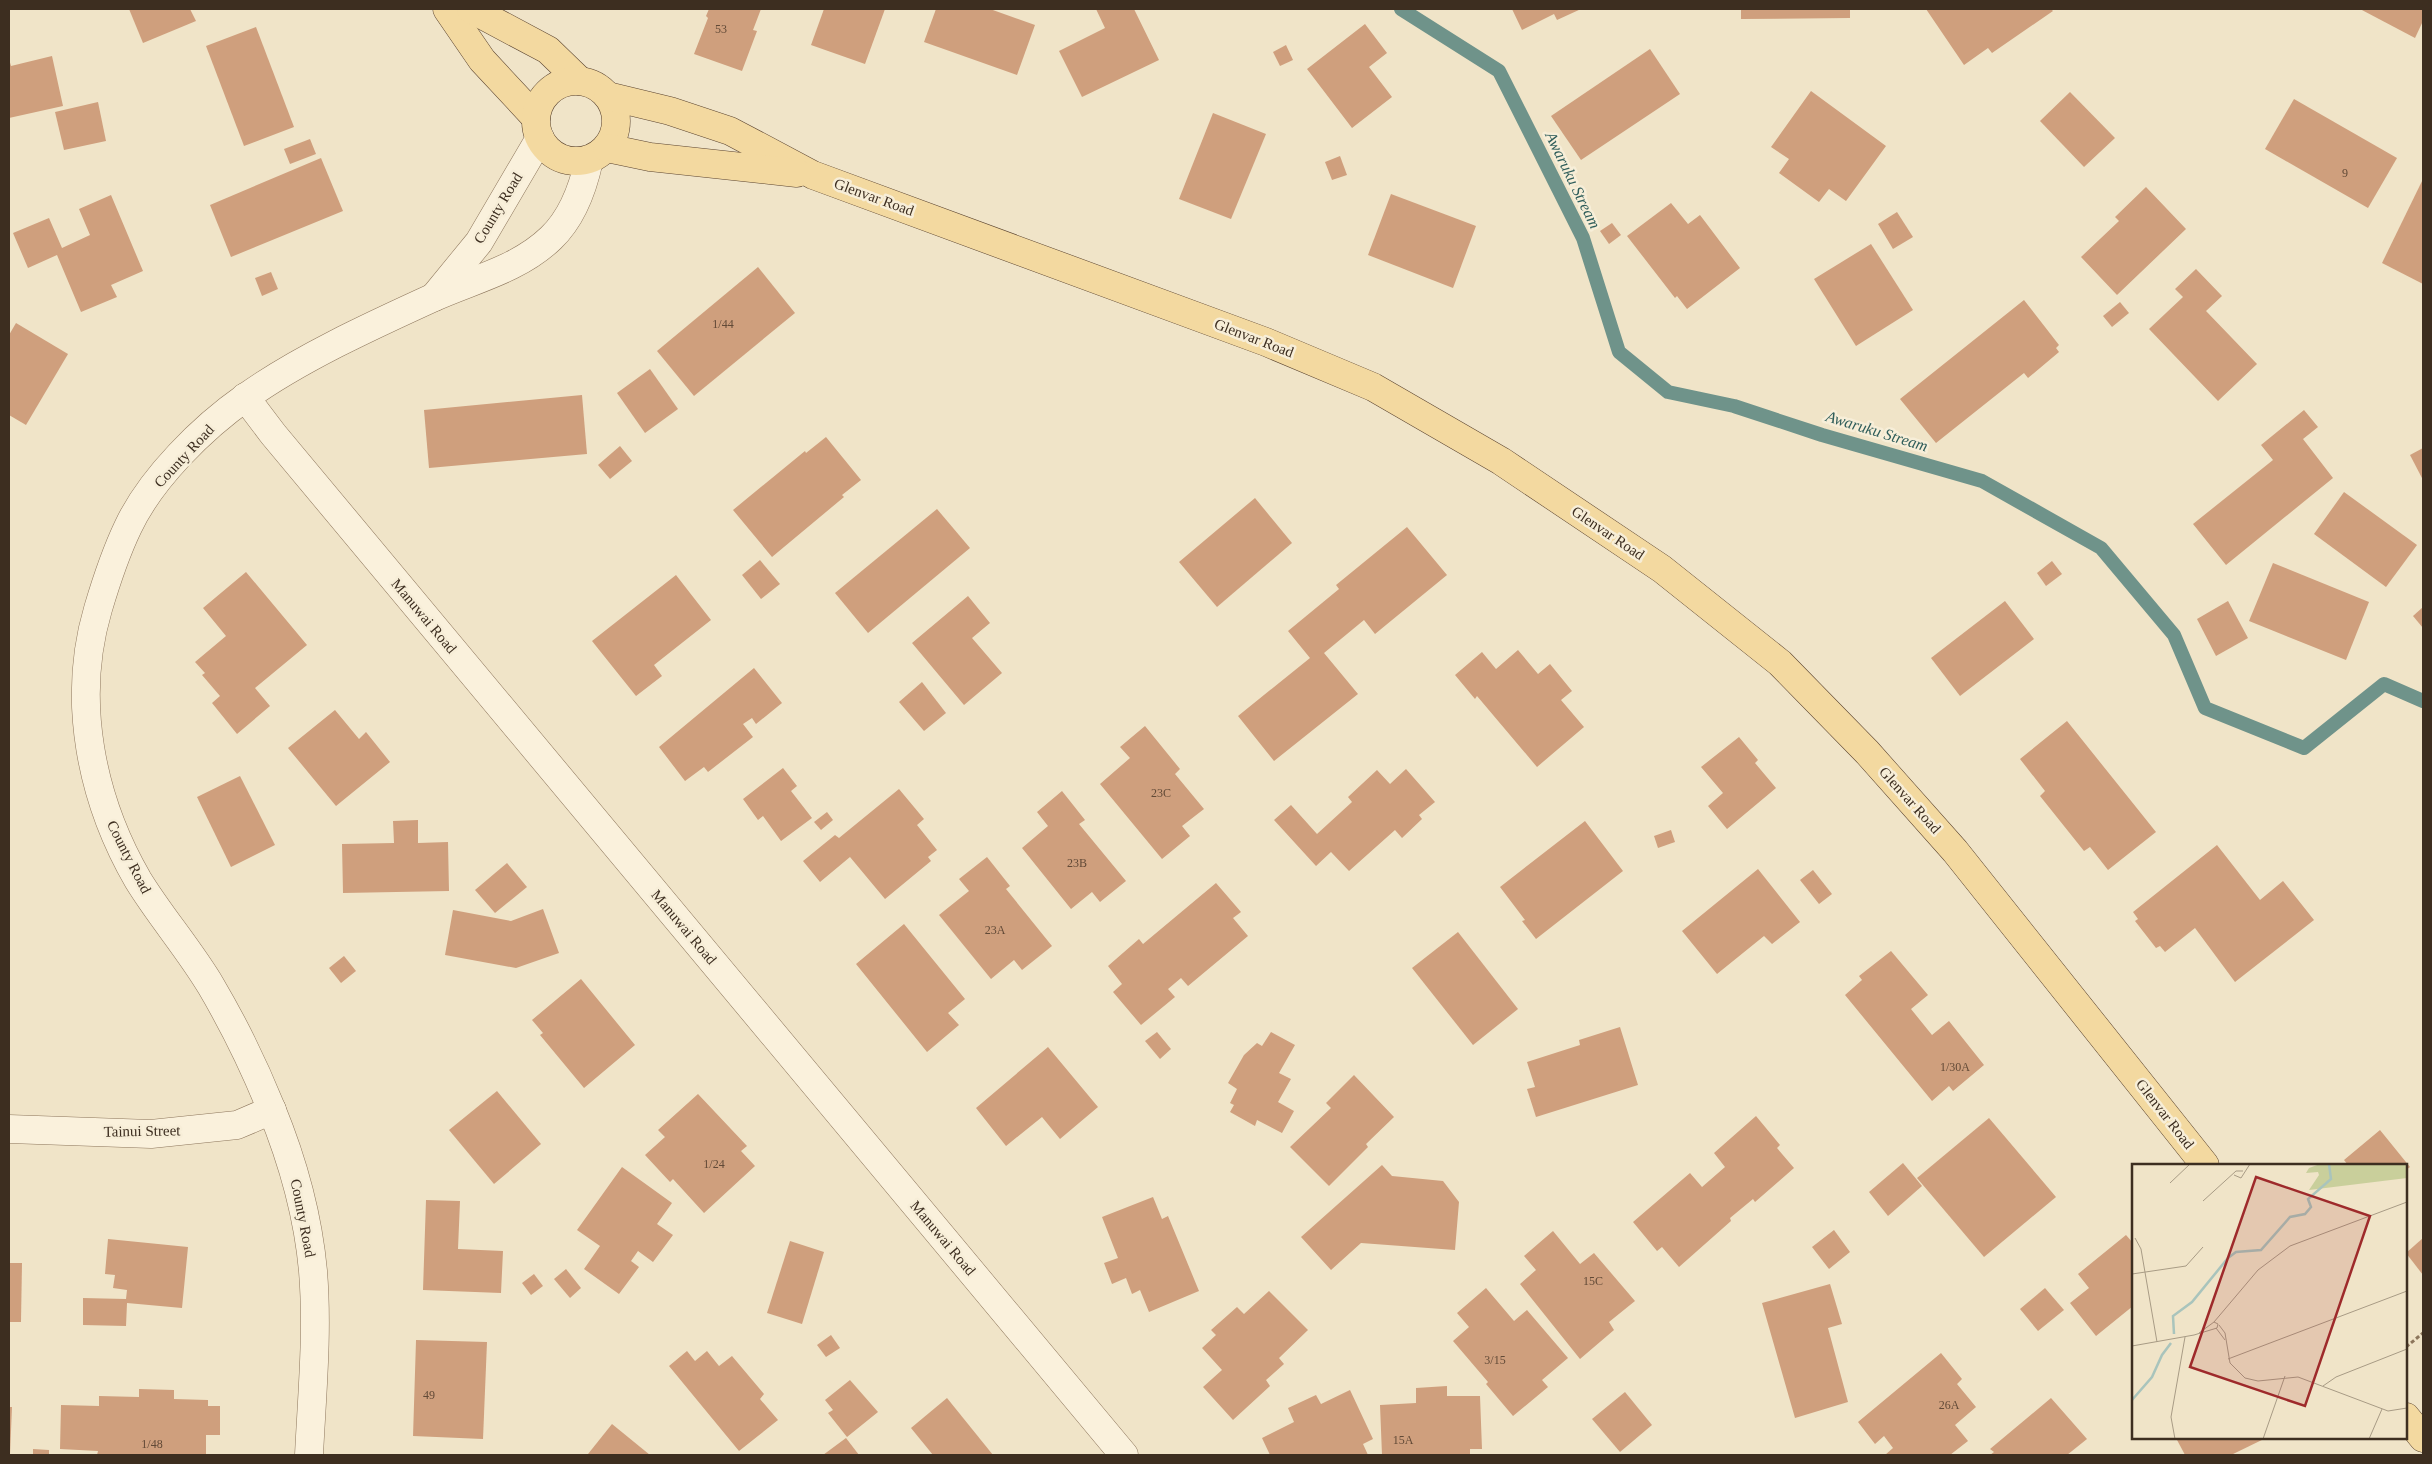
<svg xmlns="http://www.w3.org/2000/svg" width="2432" height="1464" viewBox="0 0 2432 1464" font-family="'Times New Roman',serif">
<style>
.lines{fill:none;stroke-linecap:round;stroke-linejoin:round}
.stream{stroke:#6f938a;stroke-width:14}
.building{fill:#cf9f7d}
.minor-casing{stroke:#8d765c;stroke-width:29}
.major-casing{stroke:#5b4430;stroke-width:29}
.path{stroke:#8d765c;stroke-width:3;stroke-dasharray:4 2.5;stroke-linecap:butt}
.minor{stroke:#faf1dc;stroke-width:28}
.major{stroke:#f3d9a0;stroke-width:28}
.labels{text-anchor:middle;dominant-baseline:central;stroke-width:5;stroke-linejoin:round;paint-order:stroke}
.number-label{font-size:12px;fill:#624a37}
.street-label{font-size:15px;fill:#3d2e20;stroke:#f7eed8}
.water-label{font-size:16px;font-style:italic;fill:#2f5d5a;stroke:#f7eed8}
.inset-river{fill:none;stroke:#a9c4bc;stroke-width:2.5}
.inset-road{fill:none;stroke:#a89b85;stroke-width:1}
.view{fill:#9e2a2b;fill-opacity:0.15;stroke:#9e2a2b;stroke-width:2.5}
.inset-edge{fill:none;stroke:#3d2e20;stroke-width:2.5}
</style>
<rect width="100%" height="100%" fill="#f0e4c8"/>
<g class="lines">
<!-- stream -->
<polyline class="stream" points="1401,9 1499,71 1583,238 1619,352 1668,392 1734,406 1822,435 1982,481 2101,548 2174,635 2205,708 2304,748 2384,684 2423,701"/>
</g>
<!-- building -->
<g class="building">
<polygon points="129,9 190,9 196,21 143,43"/>
<polygon points="709,9 761,9 753,30 757,31 742,71 694,54 708,18 706,16"/>
<polygon points="824,9 885,9 865,64 811,45"/>
<polygon points="936,9 990,9 1035,25 1017,75 924,42"/>
<polygon points="1096,9 1134,9 1159,60 1082,97 1059,51 1105,28"/>
<polygon points="1512,9 1581,9 1557,20 1554,14 1522,30"/>
<polygon points="1741,9 1850,9 1850,18 1741,19"/>
<polygon points="1926,9 2051,9 2053,11 1992,53 1988,48 1964,65"/>
<polygon points="2360,9 2423,9 2423,21 2415,38"/>
<polygon points="1365,24 1387,53 1369,67 1392,97 1352,128 1307,69"/>
<polygon points="256,27 294,127 244,146 206,46"/>
<polygon points="1286,45 1293,60 1280,66 1273,52"/>
<polygon points="1650,49 1680,94 1581,160 1551,116"/>
<polygon points="52,56 63,106 9,118 9,59 11,66"/>
<polygon points="1811,91 1886,146 1846,201 1829,189 1819,202 1779,173 1789,159 1771,147"/>
<polygon points="2070,92 2115,138 2084,167 2040,121"/>
<polygon points="2294,99 2397,158 2368,208 2265,149"/>
<polygon points="98,102 106,141 64,150 55,112"/>
<polygon points="1213,113 1266,134 1231,219 1179,199"/>
<polygon points="310,139 316,154 290,164 284,149"/>
<polygon points="1340,156 1347,175 1332,180 1325,162"/>
<polygon points="321,158 343,211 231,257 210,205"/>
<polygon points="2423,179 2423,284 2382,263"/>
<polygon points="2146,187 2186,229 2117,295 2081,257 2119,221 2115,217"/>
<polygon points="1391,194 1476,226 1453,288 1368,255"/>
<polygon points="111,195 143,271 111,285 117,297 81,312 57,255 28,268 13,233 49,218 62,248 90,235 79,209"/>
<polygon points="1671,203 1688,224 1700,215 1740,268 1687,309 1677,296 1675,298 1627,236"/>
<polygon points="1897,212 1913,237 1893,249 1878,224"/>
<polygon points="1612,223 1621,235 1609,244 1600,231"/>
<polygon points="1871,244 1913,310 1856,346 1814,279"/>
<polygon points="758,267 795,313 694,396 657,351"/>
<polygon points="2196,269 2222,296 2206,311 2257,364 2218,401 2149,329 2183,297 2175,289"/>
<polygon points="271,272 278,289 262,296 255,278"/>
<polygon points="2024,300 2059,345 2056,348 2059,352 2028,378 2024,373 1936,443 1900,399"/>
<polygon points="2120,302 2129,313 2112,327 2103,316"/>
<polygon points="16,323 68,354 26,425 9,415 9,335"/>
<polygon points="650,369 678,409 645,433 617,393"/>
<polygon points="582,395 587,454 429,468 424,410"/>
<polygon points="2304,410 2318,427 2303,439 2333,478 2226,565 2193,524 2273,460 2261,445"/>
<polygon points="826,437 861,480 842,495 844,497 772,557 733,510 805,451 806,453"/>
<polygon points="620,446 632,461 610,479 598,465"/>
<polygon points="2423,448 2423,480 2410,455"/>
<polygon points="2344,492 2417,545 2386,587 2314,534"/>
<polygon points="1255,498 1292,543 1217,607 1179,562"/>
<polygon points="937,509 970,548 868,633 835,593"/>
<polygon points="1407,527 1447,575 1375,634 1364,620 1324,653 1358,694 1274,761 1238,716 1310,658 1288,631 1339,589 1336,585"/>
<polygon points="760,560 780,584 761,599 742,575"/>
<polygon points="2052,561 2062,574 2046,586 2037,573"/>
<polygon points="2273,563 2369,602 2346,660 2249,621"/>
<polygon points="246,572 307,645 255,688 270,706 237,734 212,703 220,696 202,675 205,673 195,662 226,636 203,608"/>
<polygon points="676,575 711,620 654,665 662,676 636,696 592,641"/>
<polygon points="968,596 990,623 972,638 1002,673 964,705 912,643"/>
<polygon points="2005,601 2034,639 1960,696 1931,658"/>
<polygon points="2228,601 2248,638 2216,656 2197,619"/>
<polygon points="2423,607 2423,628 2413,616"/>
<polygon points="1518,650 1538,674 1550,664 1572,691 1561,700 1584,727 1537,767 1477,696 1475,699 1455,675 1482,652 1496,669"/>
<polygon points="754,668 782,703 756,724 752,718 743,724 753,737 708,772 704,767 685,781 659,747"/>
<polygon points="922,682 946,713 924,731 899,702"/>
<polygon points="335,710 359,739 366,732 390,762 336,806 288,748"/>
<polygon points="2067,721 2156,832 2108,870 2090,847 2084,851 2040,796 2045,791 2020,759"/>
<polygon points="1145,726 1180,769 1175,774 1204,809 1182,826 1190,836 1162,859 1100,784 1130,758 1120,747"/>
<polygon points="1739,737 1758,760 1755,763 1776,788 1727,829 1708,806 1723,793 1701,767"/>
<polygon points="783,768 797,786 791,791 812,818 781,841 763,816 758,820 743,799"/>
<polygon points="1406,769 1435,802 1419,815 1422,819 1402,838 1395,830 1349,871 1331,852 1316,866 1274,820 1291,805 1317,834 1352,802 1348,797 1377,770 1390,784"/>
<polygon points="240,776 275,845 231,867 197,797"/>
<polygon points="899,789 924,819 917,825 937,850 928,857 931,861 885,899 850,857 820,882 803,861 835,835 839,838"/>
<polygon points="1062,791 1085,820 1079,824 1126,881 1100,902 1092,892 1071,909 1022,848 1048,826 1037,812"/>
<polygon points="827,812 833,820 821,830 814,822"/>
<polygon points="418,820 418,843 448,842 449,891 343,893 342,844 394,843 393,821"/>
<polygon points="1585,821 1623,871 1536,939 1522,921 1525,920 1500,887"/>
<polygon points="1671,830 1675,842 1658,848 1654,836"/>
<polygon points="2217,845 2260,900 2283,881 2314,920 2235,982 2195,928 2165,952 2160,946 2156,948 2135,921 2138,919 2133,912"/>
<polygon points="987,857 1010,886 1006,889 1052,946 1022,970 1014,960 991,979 939,915 969,891 959,879"/>
<polygon points="507,863 527,887 495,913 475,890"/>
<polygon points="1758,869 1800,922 1772,944 1764,936 1717,974 1682,931"/>
<polygon points="1813,870 1832,894 1819,904 1800,880"/>
<polygon points="1216,883 1241,912 1233,918 1248,936 1188,986 1181,978 1168,989 1175,997 1141,1025 1113,992 1122,984 1108,966 1139,939 1143,944"/>
<polygon points="543,909 559,953 516,968 445,955 453,910 511,921"/>
<polygon points="904,924 965,999 948,1013 959,1025 927,1052 856,964"/>
<polygon points="1458,932 1518,1009 1473,1045 1412,968"/>
<polygon points="1891,951 1928,995 1911,1009 1932,1035 1949,1021 1984,1065 1953,1091 1949,1086 1932,1101 1845,995 1862,980 1859,976"/>
<polygon points="344,956 356,971 341,983 329,968"/>
<polygon points="581,979 635,1045 584,1088 540,1035 543,1033 532,1020"/>
<polygon points="1620,1027 1638,1085 1536,1117 1527,1089 1535,1087 1527,1062 1580,1045 1579,1040"/>
<polygon points="1157,1032 1171,1049 1160,1059 1145,1041"/>
<polygon points="1271,1032 1295,1045 1279,1073 1291,1079 1278,1102 1294,1111 1282,1133 1257,1120 1255,1126 1230,1112 1234,1105 1230,1103 1237,1089 1228,1083 1244,1055 1257,1043 1262,1046"/>
<polygon points="1048,1047 1098,1107 1060,1139 1042,1117 1006,1146 976,1108"/>
<polygon points="1354,1075 1394,1117 1366,1144 1368,1147 1329,1186 1290,1147 1331,1108 1326,1103"/>
<polygon points="497,1091 541,1144 494,1184 449,1130"/>
<polygon points="698,1094 747,1146 741,1151 755,1166 704,1213 673,1179 670,1182 645,1155 665,1137 658,1130"/>
<polygon points="1756,1116 1780,1145 1777,1148 1794,1168 1755,1202 1753,1199 1730,1218 1731,1221 1679,1267 1662,1247 1657,1251 1633,1222 1690,1173 1702,1187 1725,1167 1714,1153"/>
<polygon points="1989,1118 2056,1197 1984,1257 1917,1178"/>
<polygon points="2380,1130 2410,1167 2406,1170 2406,1165 2348,1165 2344,1160"/>
<polygon points="1903,1163 1922,1186 1888,1216 1869,1192"/>
<polygon points="1382,1165 1392,1176 1443,1181 1459,1202 1455,1250 1361,1243 1331,1270 1301,1237"/>
<polygon points="622,1167 672,1203 657,1224 673,1235 653,1262 638,1251 631,1261 639,1267 619,1294 584,1269 600,1246 577,1230"/>
<polygon points="1153,1197 1162,1219 1168,1216 1199,1291 1149,1312 1140,1290 1132,1294 1126,1278 1112,1284 1104,1263 1118,1258 1102,1217"/>
<polygon points="426,1200 460,1201 458,1249 503,1251 501,1293 423,1290"/>
<polygon points="1834,1230 1850,1252 1829,1269 1812,1247"/>
<polygon points="1553,1231 1580,1264 1594,1253 1635,1301 1609,1322 1614,1330 1580,1359 1520,1284 1536,1270 1524,1256"/>
<polygon points="2126,1235 2133,1243 2133,1306 2096,1336 2070,1303 2089,1288 2078,1274"/>
<polygon points="2423,1238 2423,1275 2406,1253"/>
<polygon points="108,1239 188,1247 182,1308 127,1303 126,1326 83,1325 83,1298 126,1299 127,1290 113,1288 115,1275 105,1274"/>
<polygon points="790,1241 824,1252 802,1324 767,1313"/>
<polygon points="9,1263 22,1263 21,1322 9,1322"/>
<polygon points="566,1269 581,1288 570,1298 554,1279"/>
<polygon points="534,1274 543,1286 531,1295 522,1283"/>
<polygon points="1830,1284 1842,1324 1828,1328 1848,1402 1795,1418 1762,1303"/>
<polygon points="1486,1288 1514,1321 1527,1310 1568,1358 1542,1380 1548,1387 1513,1416 1486,1384 1488,1382 1453,1341 1469,1327 1457,1313"/>
<polygon points="2045,1288 2064,1310 2038,1331 2020,1309"/>
<polygon points="1269,1291 1308,1330 1279,1358 1284,1364 1266,1380 1270,1386 1233,1420 1203,1387 1222,1370 1202,1348 1216,1335 1211,1330 1237,1307 1244,1314"/>
<polygon points="831,1335 840,1348 826,1357 817,1345"/>
<polygon points="416,1340 487,1342 483,1439 413,1436"/>
<polygon points="687,1351 695,1361 707,1351 719,1366 732,1356 764,1394 760,1399 778,1420 739,1451 669,1366"/>
<polygon points="1941,1353 1962,1379 1957,1384 1976,1407 1955,1425 1968,1441 1950,1455 1885,1455 1893,1448 1884,1436 1875,1444 1858,1422"/>
<polygon points="850,1380 878,1412 847,1437 828,1413 833,1410 825,1400"/>
<polygon points="1447,1386 1447,1396 1480,1396 1482,1449 1470,1449 1470,1455 1382,1455 1380,1405 1416,1403 1416,1388"/>
<polygon points="139,1389 174,1390 174,1399 208,1400 208,1406 220,1406 220,1435 206,1435 206,1455 97,1455 98,1451 60,1449 61,1405 99,1406 99,1396 139,1397"/>
<polygon points="1350,1390 1373,1439 1363,1444 1368,1455 1270,1455 1262,1438 1294,1422 1288,1408 1316,1395 1321,1404"/>
<polygon points="1625,1392 1652,1425 1620,1452 1592,1419"/>
<polygon points="947,1398 993,1455 933,1455 911,1428"/>
<polygon points="2051,1398 2087,1439 2067,1455 1990,1455 1994,1452 1990,1449"/>
<polygon points="9,1407 12,1407 10,1455 9,1455"/>
<polygon points="612,1424 650,1455 588,1454"/>
<polygon points="846,1438 859,1455 823,1455"/>
<polygon points="2176,1438 2266,1438 2231,1455 2185,1455"/>
<polygon points="33,1449 49,1450 49,1455 33,1455"/>
</g>
<g class="lines">
<!-- minor casing -->
<g class="minor-casing">
<g id="minor">
<polyline points="434,297 479,242 540,138"/>
<polyline points="245,397 273,434 1124,1455"/>
<polyline points="9,1129 151,1134 237,1125 272,1110"/>
<path d="M 309,1455 C 312,1394 318,1332 313,1271 C 308,1216 292,1159 271,1108 C 254,1066 234,1025 211,986 C 189,949 160,916 138,880 C 91,799 71,700 98,609 C 106,582 116,552 128,527 C 151,478 203,427 246,397 C 299,359 371,326 430,299 C 471,280 518,270 551,238 C 573,217 583,188 589,160"/>
</g>
</g>
<!-- major casing -->
<g class="major-casing">
<g id="major">
<polyline points="447,9 482,60 536,118"/>
<polyline points="471,9 548,50 580,81"/>
<circle cx="576" cy="121" r="40"/>
<polyline points="608,96 670,111 730,131 813,175 1266,342 1373,387 1501,461 1662,569 1780,663 1867,752 1955,851 2205,1165"/>
<polyline points="607,148 650,157 797,173"/>
<polyline points="2406,1417 2423,1438"/>
</g>
</g>
<!-- path -->
<polyline class="path" points="2406,1347 2423,1333"/>
<!-- minor -->
<use href="#minor" class="minor"/>
<!-- major -->
<use href="#major" class="major"/>
</g>
<g class="labels">
<!-- number labels -->
<g class="number-label">
<text x="721" y="29">53</text>
<text x="2345" y="173">9</text>
<text x="723" y="324">1/44</text>
<text x="1161" y="793">23C</text>
<text x="1077" y="863">23B</text>
<text x="995" y="930">23A</text>
<text x="1955" y="1067">1/30A</text>
<text x="714" y="1164">1/24</text>
<text x="1593" y="1281">15C</text>
<text x="1495" y="1360">3/15</text>
<text x="429" y="1395">49</text>
<text x="1949" y="1405">26A</text>
<text x="1403" y="1440">15A</text>
<text x="152" y="1444">1/48</text>
</g>
<!-- street labels -->
<g class="street-label">
<text transform="translate(874 197) rotate(20)">Glenvar Road</text>
<text transform="translate(498 208) rotate(-59)">County Road</text>
<text transform="translate(1254 338) rotate(21)">Glenvar Road</text>
<text transform="translate(184 456) rotate(-47)">County Road</text>
<text transform="translate(1608 533) rotate(34)">Glenvar Road</text>
<text transform="translate(424 616) rotate(50)">Manuwai Road</text>
<text transform="translate(1910 800) rotate(48)">Glenvar Road</text>
<text transform="translate(129 857) rotate(63)">County Road</text>
<text transform="translate(684 927) rotate(50)">Manuwai Road</text>
<text transform="translate(2165 1114) rotate(52)">Glenvar Road</text>
<text transform="translate(142 1131) rotate(-1)">Tainui Street</text>
<text transform="translate(303 1218) rotate(79)">County Road</text>
<text transform="translate(943 1238) rotate(50)">Manuwai Road</text>
</g>
<!-- water labels -->
<g class="water-label">
<text transform="translate(1573 180) rotate(64)">Awaruku Stream</text>
<text transform="translate(1877 431) rotate(17)">Awaruku Stream</text>
</g>
</g>
<!-- overview -->
<g transform="translate(2132 1164)">
<rect width="275" height="275" fill="#f0e4c8"/>
<path d="M 188,0 L 275,0 L 275,14 L 177,26 L 187,11 L 186,8 L 174,9 L 177,4 Z" fill="#c9cf9b"/>
<path class="inset-river" d="M 42,170 L 41,152 L 60,138 L 96,94 L 104,88 L 129,86 L 158,53 L 173,50 L 179,43 L 176,35 L 199,15 L 197,0M 0,236 L 20,213 L 30,191 L 39,179"/>
<path class="inset-road" d="M 102,11 L 109,14 L 118,0M 38,19 L 58,0M 71,37 L 104,7 L 111,7M 3,74 L 9,85 L 25,178M 0,110 L 54,102 L 71,83M 82,158 L 126,106 L 158,82 L 275,38M 87,161 L 93,169 L 98,199 L 113,214 L 126,217 L 166,213 L 256,247 L 275,244M 84,164 L 93,176M 0,182 L 62,171 L 85,164 L 86,160 L 82,158 L 67,169M 96,195 L 275,127M 191,222 L 204,213 L 275,185M 43,275 L 39,253 L 53,173M 131,275 L 153,212M 237,275 L 250,245"/>
<path class="view" d="M 124,13 L 238,52 L 173,242 L 58,203 Z"/>
<rect width="275" height="275" class="inset-edge"/>
</g>
<!-- border -->
<rect width="2432" height="1464" fill="none" stroke="#3d2e20" stroke-width="20"/>
</svg>
